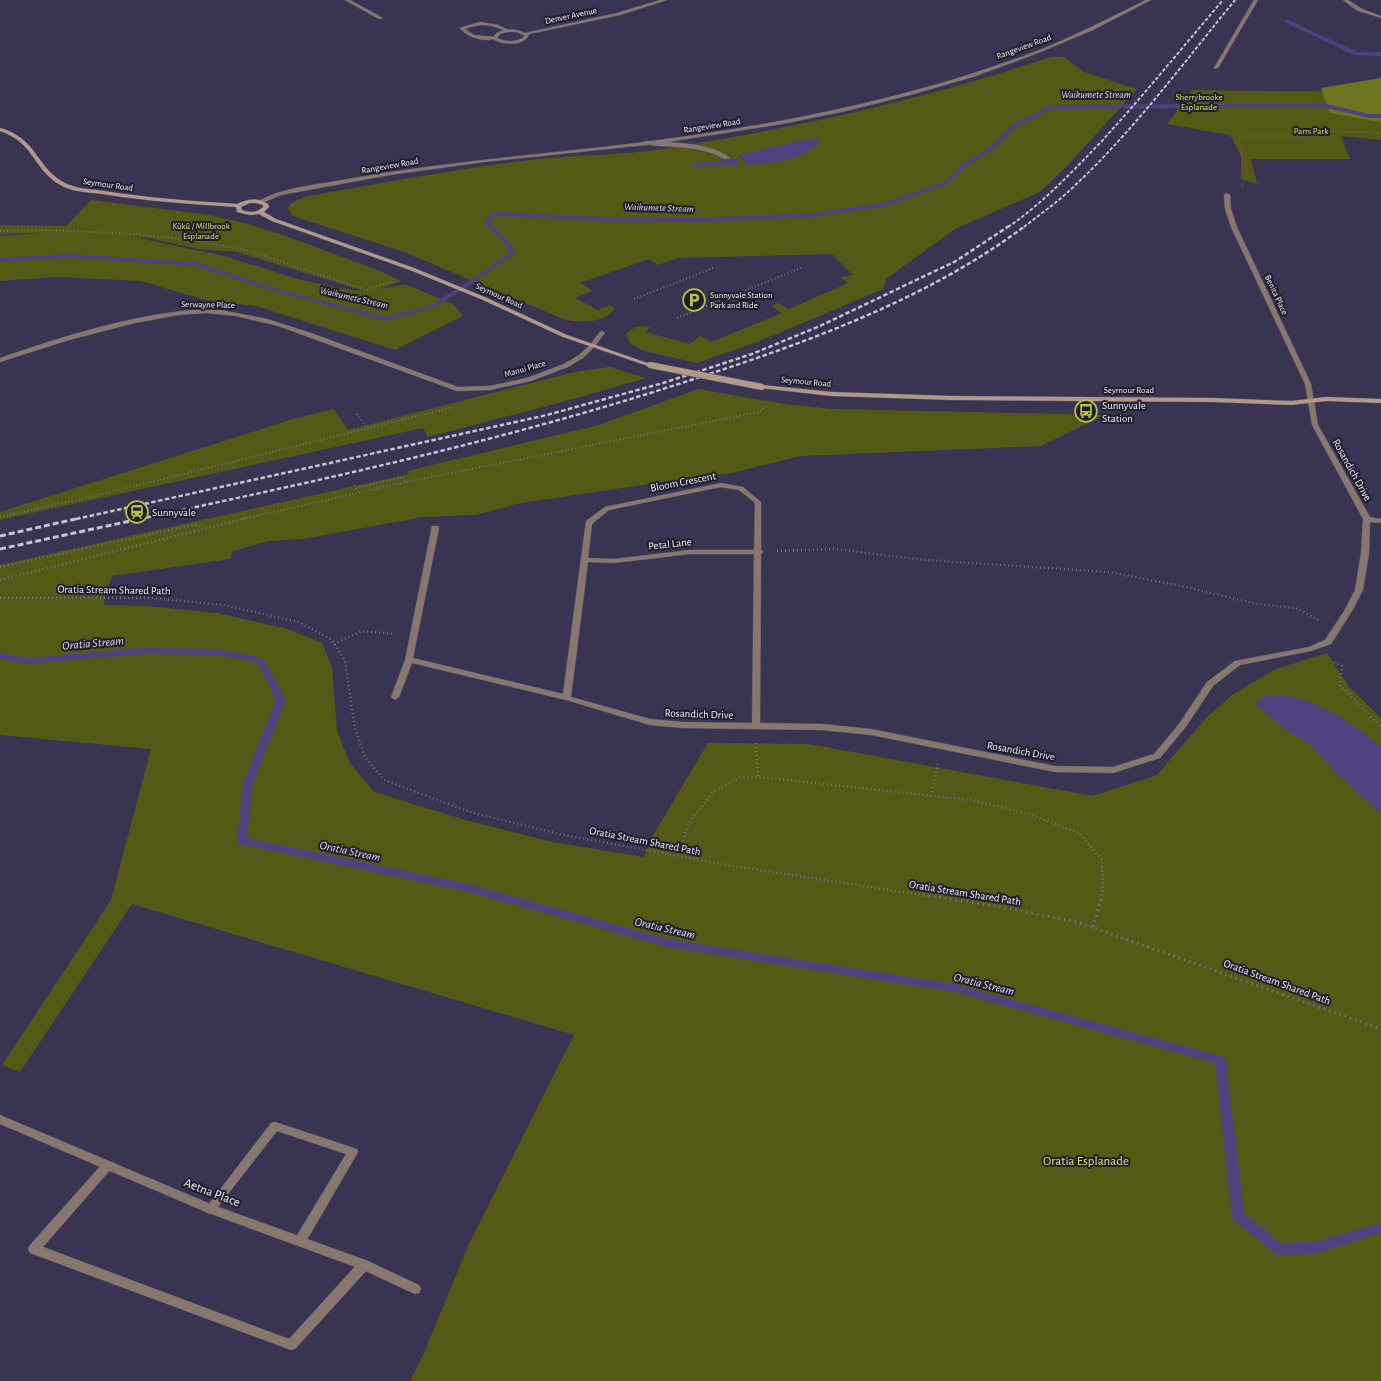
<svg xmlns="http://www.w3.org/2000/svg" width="1381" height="1381" viewBox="0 0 1381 1381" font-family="'Alegreya Sans',sans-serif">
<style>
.green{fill:#555916;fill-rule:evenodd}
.forest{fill:#6f7421}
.water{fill:#514181}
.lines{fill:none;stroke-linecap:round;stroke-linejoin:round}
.stream{fill:#514181;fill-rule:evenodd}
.service-casing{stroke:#57526e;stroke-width:1}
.minor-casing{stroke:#57526e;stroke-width:1}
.secondary-casing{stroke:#57526e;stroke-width:1}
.path-far3{stroke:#746f89;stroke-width:1.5;stroke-dasharray:0.5 2;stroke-linecap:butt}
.path-far2{stroke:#746f89;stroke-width:2;stroke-dasharray:1 2.5;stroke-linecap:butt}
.path-far1{stroke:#746f89;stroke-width:2.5;stroke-dasharray:1 3;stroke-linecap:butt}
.path{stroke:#746f89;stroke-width:3;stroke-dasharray:1.5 4;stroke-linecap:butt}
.service{fill:#87776e;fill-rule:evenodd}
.minor{fill:#87776e;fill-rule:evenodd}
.secondary{fill:#b3998a;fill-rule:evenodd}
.rail-far2{stroke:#c6c3d6;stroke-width:2;stroke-dasharray:3.5 2;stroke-linecap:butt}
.rail-far1{stroke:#c6c3d6;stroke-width:2.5;stroke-dasharray:4.5 2.5;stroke-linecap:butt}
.rail{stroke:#c6c3d6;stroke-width:3;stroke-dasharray:6 3;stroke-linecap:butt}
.secondary-bridge-casing{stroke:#57526e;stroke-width:7;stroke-linecap:butt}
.secondary-bridge{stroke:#b3998a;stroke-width:6}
.labels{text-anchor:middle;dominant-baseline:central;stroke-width:4;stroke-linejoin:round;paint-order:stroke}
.far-street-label{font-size:9px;fill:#f0eefe;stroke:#211e2c}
.far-park-label{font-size:9px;fill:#dae275;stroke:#211e2c}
.far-poi-label{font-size:9px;fill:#f0eefe;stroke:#211e2c;text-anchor:start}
.far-water-label{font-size:10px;font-style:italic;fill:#dfdcef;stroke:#211e2c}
.poi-label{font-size:11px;fill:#f0eefe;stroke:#211e2c;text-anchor:start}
.street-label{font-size:11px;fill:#f0eefe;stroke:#211e2c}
.water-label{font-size:12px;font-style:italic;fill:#dfdcef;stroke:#211e2c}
.near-park-label{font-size:13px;fill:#dae275;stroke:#211e2c}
.near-street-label{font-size:13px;fill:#f0eefe;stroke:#211e2c}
</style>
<rect width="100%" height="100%" fill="#3a3453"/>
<!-- green -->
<g class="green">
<path d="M 1051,57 L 1064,57 L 1084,72 L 1137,89 L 1068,165 L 1040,192 L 955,229 L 886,279 L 883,289 L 760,341 L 697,363 L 644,351 L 630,343 L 626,334 C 633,327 641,325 651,327 L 645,332 L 690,344 L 700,336 L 711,342 L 782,313 L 771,306 L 778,303 L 789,309 L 848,283 L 840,277 L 853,275 L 832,254 L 678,258 L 658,265 L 649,259 L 580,283 L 593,291 L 575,298 L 598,310 L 610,305 L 615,308 C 605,324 581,322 566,320 L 404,252 L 293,216 L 288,209 L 290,204 L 304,197 C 382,183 460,168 539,159 C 580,155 623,155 664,149 C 796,128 925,99 1051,57 ZM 762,151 L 795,158 L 747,165 L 739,156 Z"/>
<polygon points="1381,77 1381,140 1341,136 1350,159 1251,159 1257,184 1241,179 1241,156 1230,135 1167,124 1192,90 1352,92"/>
<path d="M 91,200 L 209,215 L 248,224 L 283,235 L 380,271 L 401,281 L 380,289 L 405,284 L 453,304 L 463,316 L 395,350 L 256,306 L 205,300 L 141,281 L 57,277 L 0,281 L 0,236 L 41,233 L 0,234 L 0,225 L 66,226 ZM 134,237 L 149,238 L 198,249 L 237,252 L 364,291 L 338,288 L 301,280 L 224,256 Z"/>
<polygon points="610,367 646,378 566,401 428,437 423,428 0,520 0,512 290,420 334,409 348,430 574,372"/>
<polygon points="698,389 785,404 833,409 1104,415 1041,446 801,456 727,474 687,478 516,504 476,515 423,517 303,539 269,541 233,551 230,559 113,576 106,589 104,605 146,606 217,613 288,629 322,643 332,667 337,731 350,763 374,792 462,819 553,842 644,857 652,837 708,743 809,744 1093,796 1157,775 1206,718 1232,695 1276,669 1327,653 1349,687 1381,718 1381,1381 410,1381 424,1353 468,1246 574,1035 132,904 20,1072 2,1065 111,900 151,749 0,735 0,565 409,474 407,471 599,425"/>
</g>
<!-- forest -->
<polygon class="forest" points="1381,78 1381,122 1330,113 1321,88"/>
<!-- water -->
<g class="water">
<path d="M 813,138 L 821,141 C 801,161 774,163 747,165 L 739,155 Z"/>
<polygon points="737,159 740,165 693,167 691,164"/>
<path d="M 1281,695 C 1319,700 1352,723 1381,747 L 1381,814 L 1335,772 L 1310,744 L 1287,731 L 1255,703 L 1264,696 Z"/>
</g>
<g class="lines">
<!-- stream -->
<g class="stream">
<polygon points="1284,20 1288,20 1357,52 1381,52 1381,56 1354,55 1284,22"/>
<polygon points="1323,103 1369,114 1381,114 1381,118 1369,118 1323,107 1052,109 1016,127 992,151 968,165 950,183 888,206 813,217 700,222 601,221 499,216 490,220 492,225 505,237 516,252 515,253 478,280 435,307 386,321 272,291 196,266 68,258 0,262 0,258 68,254 197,262 276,289 386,317 431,305 474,278 510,252 501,239 486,226 485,218 498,212 601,217 700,218 813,213 887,202 946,181 964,163 988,149 1012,125 1051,105"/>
<polygon points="143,648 218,649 261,658 265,661 286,700 253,783 247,838 469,884 667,939 954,984 1224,1057 1226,1060 1244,1213 1280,1243 1315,1242 1381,1223 1381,1233 1315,1254 1278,1255 1274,1253 1234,1220 1232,1216 1215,1063 954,992 667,947 469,892 238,844 237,841 243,783 276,700 258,663 218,655 143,654 28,664 0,659 0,653 28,658"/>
</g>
<!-- service casing -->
<g class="service-casing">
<g id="service">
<polygon points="1254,0 1258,0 1218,68 1214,69 1214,68"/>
<polygon points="1343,0 1348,0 1362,9 1381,16 1381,18 1358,11"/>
<path d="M 480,22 L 498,25 L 511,31 L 509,32 C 490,25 485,22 465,29 L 474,35 L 495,37 L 497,38 C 486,43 467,38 460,28 Z"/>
<path d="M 646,141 C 671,143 709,141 730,158 L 725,159 C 698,144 673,149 644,144 L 644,142 Z"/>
<polygon points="602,331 605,333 604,334 594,347 590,347 590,345 600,332"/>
<polygon points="275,1122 357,1149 358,1152 304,1245 300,1246 296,1245 295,1241 296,1237 346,1154 277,1131 214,1212 210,1214 206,1212 205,1209 271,1123"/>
<polygon points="107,1161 111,1163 112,1166 111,1169 43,1247 289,1339 360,1261 364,1260 368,1261 370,1265 368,1269 295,1349 291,1350 30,1253 28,1249 30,1245 103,1163"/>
</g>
</g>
<!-- minor casing -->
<g class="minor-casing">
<g id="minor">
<polygon points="345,0 350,0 383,18 379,19"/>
<path d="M 660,0 L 667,0 L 620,15 L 529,34 C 525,47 502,45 493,39 C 496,27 516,28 525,33 L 617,13 ZM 507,32 L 517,32 L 525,36 C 517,43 506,42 497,38 L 500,34 Z"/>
<path d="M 1146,0 L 1151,0 L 1093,30 L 1033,55 L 973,77 L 910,95 L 846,111 L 782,124 L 655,144 L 484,162 L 390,175 L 281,195 L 260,204 L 257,202 C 280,188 315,185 342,180 C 437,163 533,155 629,144 C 765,127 900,102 1029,54 C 1069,39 1107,19 1146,0 Z"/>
<path d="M 1227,193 L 1230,195 L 1231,209 L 1237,227 L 1311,384 L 1318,425 L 1370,517 L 1381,519 L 1381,523 L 1370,522 L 1369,553 L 1363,590 L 1352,611 L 1331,644 L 1311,651 L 1240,665 L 1213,686 L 1185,728 L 1160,758 L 1113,773 L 1055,772 L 871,735 L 822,730 L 683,728 L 650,725 L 566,700 L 412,663 L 399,697 L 395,700 L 391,697 L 405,660 L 432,526 L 438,526 L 439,528 L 413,658 L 563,694 L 586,521 L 605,507 L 721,483 L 743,487 L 761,502 L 761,550 L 763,552 L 761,554 L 760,723 L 822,724 L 871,729 L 1055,766 L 1113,767 L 1154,754 L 1179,724 L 1207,682 L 1235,661 L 1309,647 L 1325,640 L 1344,611 L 1355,590 L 1361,553 L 1363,519 L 1312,425 L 1305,384 L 1231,227 L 1225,209 L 1224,195 ZM 721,487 L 739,490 L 755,503 L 754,550 L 690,550 L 614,559 L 588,558 L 592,524 L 609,510 ZM 690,554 L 754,554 L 752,723 L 683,722 L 650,719 L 571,697 L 588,562 L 614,563 Z"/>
<path d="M 192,310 L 221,310 L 267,319 L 311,333 L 458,387 L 490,386 L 527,378 L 564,364 L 579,355 L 590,345 L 594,345 L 595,346 L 583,358 L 568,367 L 531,381 L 490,390 L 457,391 L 278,326 L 236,316 L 206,313 L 178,315 L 135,323 L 69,340 L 0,362 L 0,358 C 61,337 127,316 192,310 Z"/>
<polygon points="0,1115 213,1205 368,1261 419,1285 421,1289 419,1293 415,1294 361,1269 206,1212 0,1124"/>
</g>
</g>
<!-- secondary casing -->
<g class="secondary-casing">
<g id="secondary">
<path d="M 0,128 C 37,138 36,167 63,182 C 75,189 90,189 104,191 C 148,198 193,201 237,204 C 248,199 257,197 268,204 L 269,207 L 264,212 L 276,219 L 414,268 L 487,298 L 567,335 L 653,365 L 650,367 L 648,366 L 563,337 L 483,300 L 410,270 L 272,221 L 259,214 L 250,215 L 237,212 L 236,207 C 191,204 146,201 102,194 C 87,192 70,192 57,183 C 33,167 33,142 0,131 ZM 250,203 L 256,203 L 263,205 L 263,207 C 257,213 250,213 242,210 L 241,207 Z"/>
<polygon points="762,385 832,392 952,396 1213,398 1291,401 1326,397 1381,399 1381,403 1326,401 1291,405 1213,402 952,400 832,396 760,388 759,387"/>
</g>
</g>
<!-- path-far3 -->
<polyline class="path-far3" points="1242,187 1247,175 1239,139 1246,136 1309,136 1326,131 1381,133"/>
<!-- path-far2 -->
<g class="path-far2">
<polyline points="0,231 49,230 137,234 198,241 250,251 366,290 392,281"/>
<polyline points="634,299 716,267"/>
<polyline points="677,318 801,268"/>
<polyline points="357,414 368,429"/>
<polyline points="354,485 356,488 403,477 406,482"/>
<polyline points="0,517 94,496 454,407"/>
<polyline points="243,519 406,482 759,412 767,406"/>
</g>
<!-- path-far1 -->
<g class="path-far1">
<polyline points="777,551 834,549 926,560 1109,572 1186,587 1257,604 1296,608 1318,620"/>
<polyline points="0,567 198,524 200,529"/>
<polyline points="0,580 247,518"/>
<polyline points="0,598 151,598 224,605 299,622 332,640 345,661 355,729 365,757 384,780 470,812 559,834 727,865 929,896"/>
<polyline points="334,644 362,631 394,634"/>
<polyline points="1334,662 1342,666 1340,685 1381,727"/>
<polyline points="756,743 758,777"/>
<polyline points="931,796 938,764"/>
<polyline points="678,856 688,824 714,791 740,778 758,777 971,800 1029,814 1079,833 1102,860 1103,890 1101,896"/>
</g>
<!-- path -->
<g class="path">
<polyline points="923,895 996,906 1077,922 1381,1029"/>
<polyline points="1093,927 1102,895"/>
</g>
<!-- service -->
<use href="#service" class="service"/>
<!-- minor -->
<use href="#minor" class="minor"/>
<!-- secondary -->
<use href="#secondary" class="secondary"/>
<!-- rail-far2 -->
<g class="rail-far2">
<path d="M 1008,227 C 1042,204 1071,173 1100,143 C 1142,97 1182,48 1223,0"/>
<path d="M 1024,227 C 1039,215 1055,204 1069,191 C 1131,134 1182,65 1235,0"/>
</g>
<!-- rail-far1 -->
<g class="rail-far1">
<polyline points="76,519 547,415 663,383 752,354 820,326 956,261 1009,226"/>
<path d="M 140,519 C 327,479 515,438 697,378 C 811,341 929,298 1025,226"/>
</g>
<!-- rail -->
<g class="rail">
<polyline points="0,536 80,518"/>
<polyline points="0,549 144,518"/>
</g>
<!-- secondary-bridge casing -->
<g class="secondary-bridge-casing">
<polyline id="secondary-bridge" points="650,365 762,387"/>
</g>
<!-- secondary-bridge -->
<use href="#secondary-bridge" class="secondary-bridge"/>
</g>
<!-- icons -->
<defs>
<g id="parking-ring" transform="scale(1.15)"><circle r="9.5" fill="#211e2c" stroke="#b9c046" stroke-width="1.5"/><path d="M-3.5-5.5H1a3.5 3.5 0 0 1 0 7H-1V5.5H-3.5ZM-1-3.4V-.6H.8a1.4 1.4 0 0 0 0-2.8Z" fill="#b9c046"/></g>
<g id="bus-ring" transform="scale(1.15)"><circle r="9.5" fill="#211e2c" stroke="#b9c046" stroke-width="1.5"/><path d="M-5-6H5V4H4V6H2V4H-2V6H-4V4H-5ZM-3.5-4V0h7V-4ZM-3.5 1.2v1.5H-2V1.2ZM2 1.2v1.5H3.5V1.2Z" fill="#b9c046"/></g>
<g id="station-ring" transform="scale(1.15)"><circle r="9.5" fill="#211e2c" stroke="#b9c046" stroke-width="1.5"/><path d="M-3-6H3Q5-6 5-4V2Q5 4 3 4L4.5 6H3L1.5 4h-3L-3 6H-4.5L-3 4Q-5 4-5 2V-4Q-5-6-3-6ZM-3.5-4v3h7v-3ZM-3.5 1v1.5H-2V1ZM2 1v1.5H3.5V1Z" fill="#b9c046"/></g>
</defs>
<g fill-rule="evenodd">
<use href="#parking-ring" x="694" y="300"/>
<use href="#bus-ring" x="1086" y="411"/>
<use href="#station-ring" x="137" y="512"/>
</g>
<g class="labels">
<!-- far-street labels -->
<g class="far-street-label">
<text transform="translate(571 16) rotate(-12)">Denver Avenue</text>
<text transform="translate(1024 47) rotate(-20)">Rangeview Road</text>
<text transform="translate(712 126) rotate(-9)">Rangeview Road</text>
<text transform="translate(390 166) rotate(-10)">Rangeview Road</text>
<text transform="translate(108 185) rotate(8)">Seymour Road</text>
<text transform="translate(1276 295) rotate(65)">Benita Place</text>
<text transform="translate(499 296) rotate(24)">Seymour Road</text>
<text transform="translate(208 305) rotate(1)">Serwayne Place</text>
<text transform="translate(525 369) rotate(-16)">Manui Place</text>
<text transform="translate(806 382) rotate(5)">Seymour Road</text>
<text x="1129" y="390">Seymour Road</text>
</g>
<!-- far-park labels -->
<g class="far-park-label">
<text x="1199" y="97">Sherrybrooke<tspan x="1199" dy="10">Esplanade</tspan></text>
<text x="1311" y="131">Parrs Park</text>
<text x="201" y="226">Kūkū / Millbrook<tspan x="201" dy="10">Esplanade</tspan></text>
</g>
<!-- far-poi labels -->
<g class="far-poi-label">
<text x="710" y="295">Sunnyvale Station<tspan x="710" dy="10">Park and Ride</tspan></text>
</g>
<!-- far-water labels -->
<g class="far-water-label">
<text x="1096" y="95">Waikumete Stream</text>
<text transform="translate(659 208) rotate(2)">Waikumete Stream</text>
<text transform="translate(354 298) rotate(13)">Waikumete Stream</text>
</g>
<!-- poi labels -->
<g class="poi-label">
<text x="1102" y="405">Sunnyvale<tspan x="1102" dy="13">Station</tspan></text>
<text x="152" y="512">Sunnyvale</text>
</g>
<!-- street labels -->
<g class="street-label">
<text transform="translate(1352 470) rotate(61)">Rosandich Drive</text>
<text transform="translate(683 482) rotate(-11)">Bloom Crescent</text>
<text transform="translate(670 544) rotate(-6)">Petal Lane</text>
<text transform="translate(114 590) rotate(1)">Oratia Stream Shared Path</text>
<text transform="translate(699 714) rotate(2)">Rosandich Drive</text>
<text transform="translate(1021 751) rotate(10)">Rosandich Drive</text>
<text transform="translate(645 841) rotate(11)">Oratia Stream Shared Path</text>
<text transform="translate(965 893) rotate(9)">Oratia Stream Shared Path</text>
<text transform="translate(1277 982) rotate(20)">Oratia Stream Shared Path</text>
</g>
<!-- water labels -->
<g class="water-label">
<text transform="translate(93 643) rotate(-5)">Oratia Stream</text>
<text transform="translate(350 851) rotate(12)">Oratia Stream</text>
<text transform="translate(665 928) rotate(13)">Oratia Stream</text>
<text transform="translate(984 984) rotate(14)">Oratia Stream</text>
</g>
<!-- near-park labels -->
<g class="near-park-label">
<text x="1086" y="1161">Oratia Esplanade</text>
</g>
<!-- near-street labels -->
<g class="near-street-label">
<text transform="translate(212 1193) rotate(21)">Aetna Place</text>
</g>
</g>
</svg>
